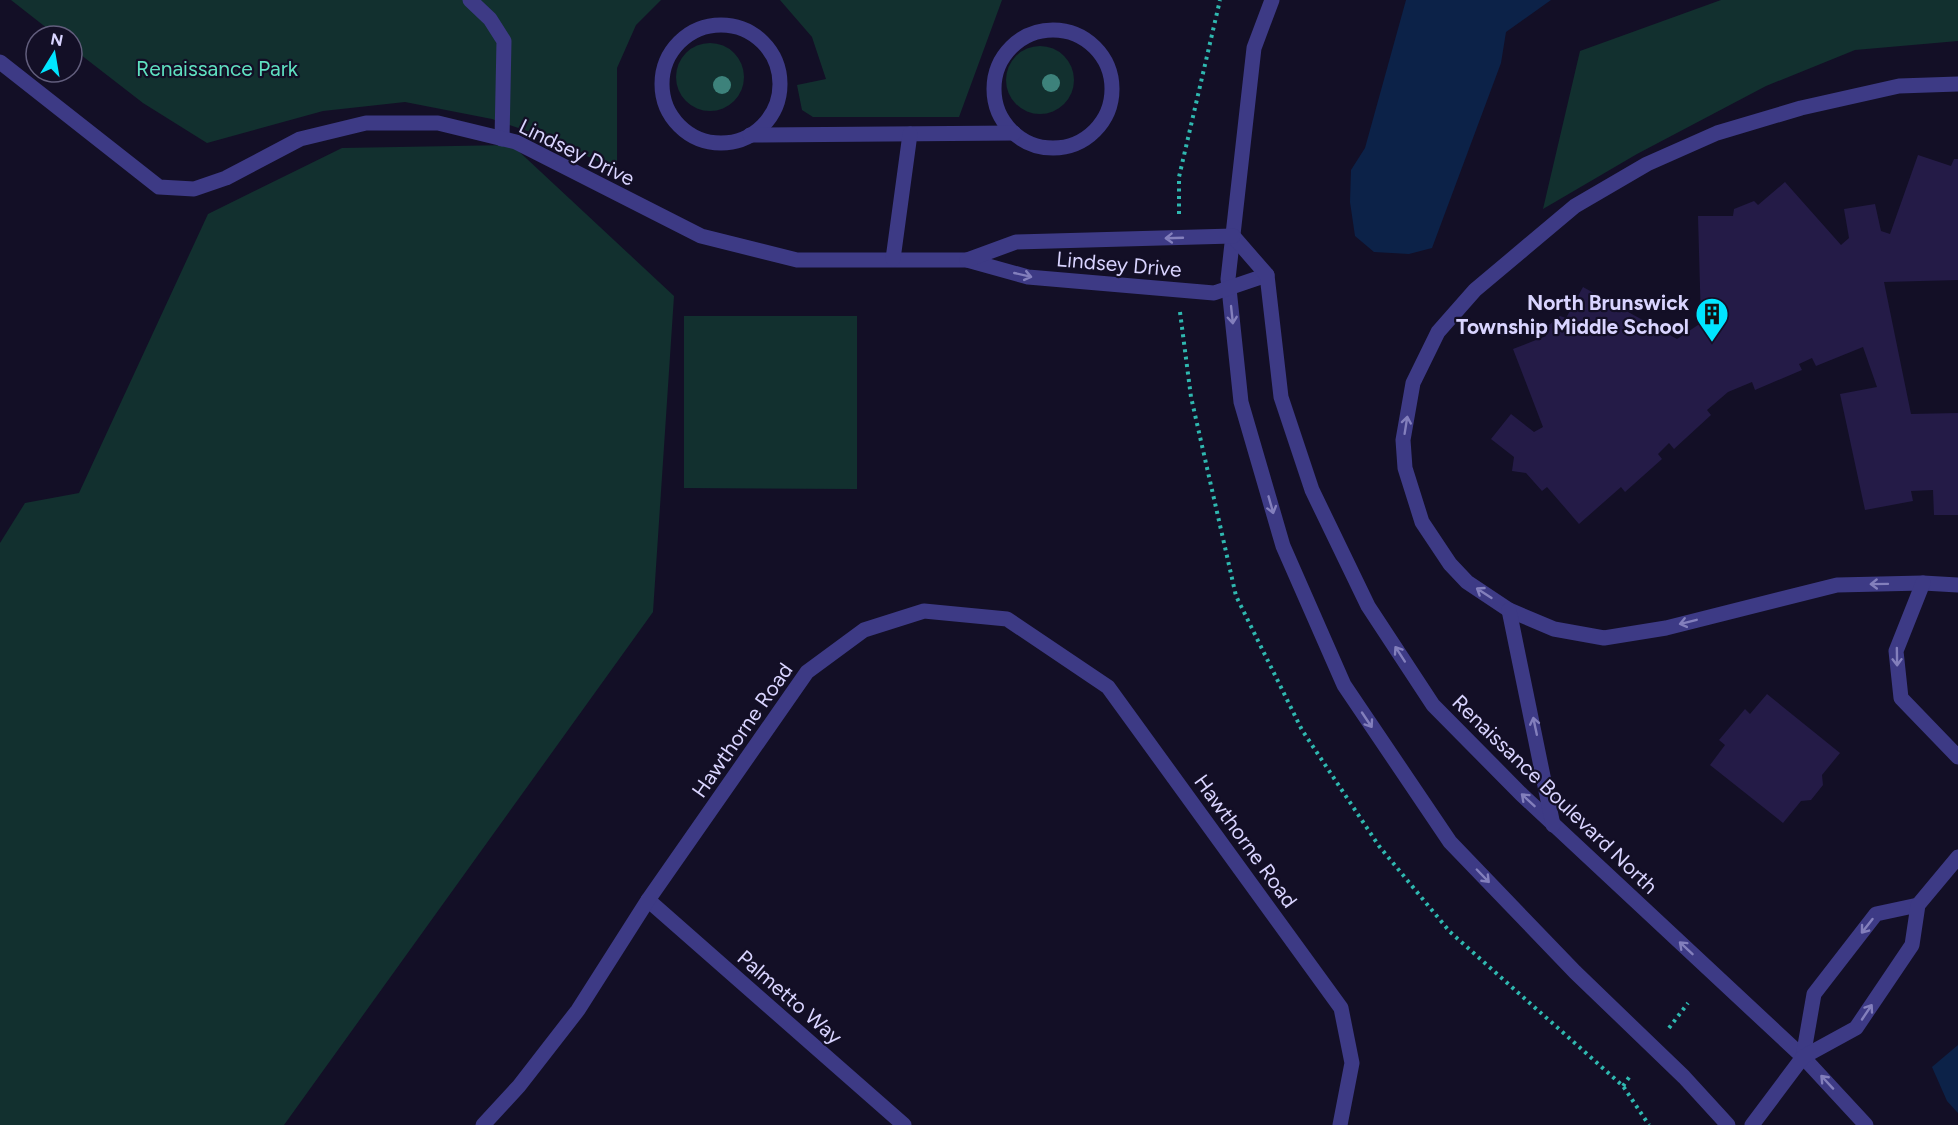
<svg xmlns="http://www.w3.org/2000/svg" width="1958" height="1125" viewBox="0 0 1958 1125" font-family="Figtree,sans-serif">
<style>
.green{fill:#12302f}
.water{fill:#0c2248}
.building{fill:#241b47}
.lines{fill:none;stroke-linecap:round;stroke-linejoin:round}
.path{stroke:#2fb8b0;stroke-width:4;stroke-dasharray:3 4.5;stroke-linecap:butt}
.minor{stroke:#3d3a85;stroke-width:15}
.tree{fill:#3d827b}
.oneway{stroke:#837fbc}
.labels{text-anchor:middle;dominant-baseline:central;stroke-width:4.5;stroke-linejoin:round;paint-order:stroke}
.park-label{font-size:21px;fill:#5fe0c0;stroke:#130f26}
.street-label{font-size:21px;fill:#d9d4ff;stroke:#130f26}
.poi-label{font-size:21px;font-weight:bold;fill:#d9d4ff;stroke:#130f26;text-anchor:end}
</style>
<rect width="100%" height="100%" fill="#130f26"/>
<!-- green -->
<g class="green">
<polygon points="11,0 661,0 636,25 617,68 617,171 557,141 492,119 405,102 323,111 207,143 143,103 72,48 72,36 57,36"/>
<polygon points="780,0 1002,0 959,117 813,117 802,110 797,85 826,79 812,37"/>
<polygon points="1721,0 1958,0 1958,41 1855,50 1766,86 1637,154 1543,209 1580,51"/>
<circle cx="710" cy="77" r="34"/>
<circle cx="1040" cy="80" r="34"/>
<polygon points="512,145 674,296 653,612 284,1125 0,1125 0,543 25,503 79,493 208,214 342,148"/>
<polygon points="684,316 857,316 857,489 684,488"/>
</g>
<!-- water -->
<g class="water">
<polygon points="1406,0 1551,0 1506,32 1501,63 1432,248 1409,254 1374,252 1355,236 1350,202 1351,170 1365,148"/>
<polygon points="1958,1045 1958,1113 1947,1101 1932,1067"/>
</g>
<!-- building -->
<g class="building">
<polygon points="1918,155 1951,166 1954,159 1958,159 1958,280 1884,282 1911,414 1958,413 1958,515 1934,515 1933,490 1911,491 1913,501 1865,510 1840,394 1877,387 1863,347 1816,366 1812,358 1799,364 1802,370 1755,390 1752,382 1728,392 1707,410 1711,415 1674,449 1669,443 1658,454 1662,459 1625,492 1621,487 1579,524 1547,487 1542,491 1526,473 1512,471 1514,457 1491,439 1511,414 1534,432 1543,427 1513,349 1546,336 1543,330 1560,316 1566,318 1583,287 1677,339 1701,323 1698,216 1733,216 1734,209 1754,201 1758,205 1785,182 1841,245 1849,238 1844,209 1875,204 1881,231 1890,234"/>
<polygon points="1767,694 1840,753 1822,775 1823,785 1811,800 1801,801 1783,823 1710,765 1725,745 1719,740 1745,709 1750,714"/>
</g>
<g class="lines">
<!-- path -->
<g class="path">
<polyline points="1179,214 1179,177 1220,0"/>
<polyline points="1180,312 1191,397 1236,596 1302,730 1379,846 1450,932 1623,1086 1649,1125"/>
<polyline points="1669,1028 1688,1003"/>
<polyline points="1623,1086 1630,1076"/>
</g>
<!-- minor -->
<g class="minor">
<polyline points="470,0 490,19 504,41 502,139"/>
<polyline points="1272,0 1254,48 1228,279 1241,402 1283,546 1344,685 1450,842 1575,972 1684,1077 1728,1125"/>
<circle cx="721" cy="84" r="59"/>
<circle cx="1053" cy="89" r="59"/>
<polyline points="0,62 159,187 194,189 226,178 300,139 366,123 438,123 516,142 701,236 797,260 967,260 1028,277 1214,293 1267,275"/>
<polyline points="1958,84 1899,86 1801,108 1717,133 1647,164 1575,206 1475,290 1438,332 1413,383 1403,440 1405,468 1422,522 1450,564 1467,582 1509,610 1554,629 1604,638 1666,628 1837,585 1923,583 1958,585"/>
<polyline points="750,135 1014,133"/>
<polyline points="1233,236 1267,275 1281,397 1312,490 1368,606 1433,705 1521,794 1803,1057 1866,1125"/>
<polyline points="893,259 910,134"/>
<polyline points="967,260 1016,242 1233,236"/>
<polyline points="1923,583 1896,651 1901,698 1958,757"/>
<polyline points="1509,610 1553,825"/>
<polyline points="648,900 904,1125"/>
<polyline points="1803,1057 1814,994 1876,914 1918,905"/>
<polyline points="483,1125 519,1086 578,1010 648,900 807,672 864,630 924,611 1007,619 1108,687 1341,1008 1352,1063 1340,1125"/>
<polyline points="1752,1125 1803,1057 1856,1028 1912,945 1918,905 1958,857"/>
</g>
</g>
<!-- trees -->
<g class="tree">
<circle cx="1051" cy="83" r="9"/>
<circle cx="722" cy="85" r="9"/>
</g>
<!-- one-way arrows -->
<defs><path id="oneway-shaft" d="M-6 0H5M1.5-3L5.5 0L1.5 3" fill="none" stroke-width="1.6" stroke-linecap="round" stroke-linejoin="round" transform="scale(1.5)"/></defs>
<g class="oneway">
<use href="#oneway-shaft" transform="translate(1174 238) rotate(178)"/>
<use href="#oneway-shaft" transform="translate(1023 275) rotate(13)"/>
<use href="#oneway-shaft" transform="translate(1232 315) rotate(84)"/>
<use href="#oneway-shaft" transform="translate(1406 425) rotate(-81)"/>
<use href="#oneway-shaft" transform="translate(1271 505) rotate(74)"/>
<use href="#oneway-shaft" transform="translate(1879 584) rotate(179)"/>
<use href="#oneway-shaft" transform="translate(1484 593) rotate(-147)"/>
<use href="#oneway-shaft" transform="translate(1688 622) rotate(166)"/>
<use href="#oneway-shaft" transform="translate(1400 654) rotate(-123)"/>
<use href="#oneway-shaft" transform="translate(1897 657) rotate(89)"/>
<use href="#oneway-shaft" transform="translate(1367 720) rotate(56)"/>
<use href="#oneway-shaft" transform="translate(1535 726) rotate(-102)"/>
<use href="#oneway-shaft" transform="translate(1528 800) rotate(-137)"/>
<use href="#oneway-shaft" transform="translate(1483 876) rotate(46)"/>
<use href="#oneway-shaft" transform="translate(1867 926) rotate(128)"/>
<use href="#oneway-shaft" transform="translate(1686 948) rotate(-137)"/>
<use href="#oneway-shaft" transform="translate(1867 1012) rotate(-56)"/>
<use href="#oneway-shaft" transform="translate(1827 1082) rotate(-133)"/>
</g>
<!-- icons -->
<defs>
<g id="building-pin" transform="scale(1.725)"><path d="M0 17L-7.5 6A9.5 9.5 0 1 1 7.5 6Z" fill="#00e5ff" stroke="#130f26"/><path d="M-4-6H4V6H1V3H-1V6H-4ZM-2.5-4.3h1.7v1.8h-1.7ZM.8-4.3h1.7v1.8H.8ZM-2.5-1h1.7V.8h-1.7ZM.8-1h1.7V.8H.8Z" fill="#111"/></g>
</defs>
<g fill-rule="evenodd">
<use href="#building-pin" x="1712" y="314"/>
</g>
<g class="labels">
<!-- park labels -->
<g class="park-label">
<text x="217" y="68">Renaissance Park</text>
</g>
<!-- street labels -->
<g class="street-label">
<text transform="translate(577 152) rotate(26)">Lindsey Drive</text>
<text transform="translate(1119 264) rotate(5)">Lindsey Drive</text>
<text transform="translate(742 730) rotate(-55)">Hawthorne Road</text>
<text transform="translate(1555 794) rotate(44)">Renaissance Boulevard North</text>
<text transform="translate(1246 841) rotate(54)">Hawthorne Road</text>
<text transform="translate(790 997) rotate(41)">Palmetto Way</text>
</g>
<!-- poi labels -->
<g class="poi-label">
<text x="1689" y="302">North Brunswick<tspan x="1689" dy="24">Township Middle School</tspan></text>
</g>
</g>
<!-- north arrow -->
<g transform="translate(54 54) rotate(11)"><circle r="28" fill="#130f26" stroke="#625e7d" stroke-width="1.5"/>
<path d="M0-4.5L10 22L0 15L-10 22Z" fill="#00e5ff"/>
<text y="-9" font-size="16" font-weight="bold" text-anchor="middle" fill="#d9d4ff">N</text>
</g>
</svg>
